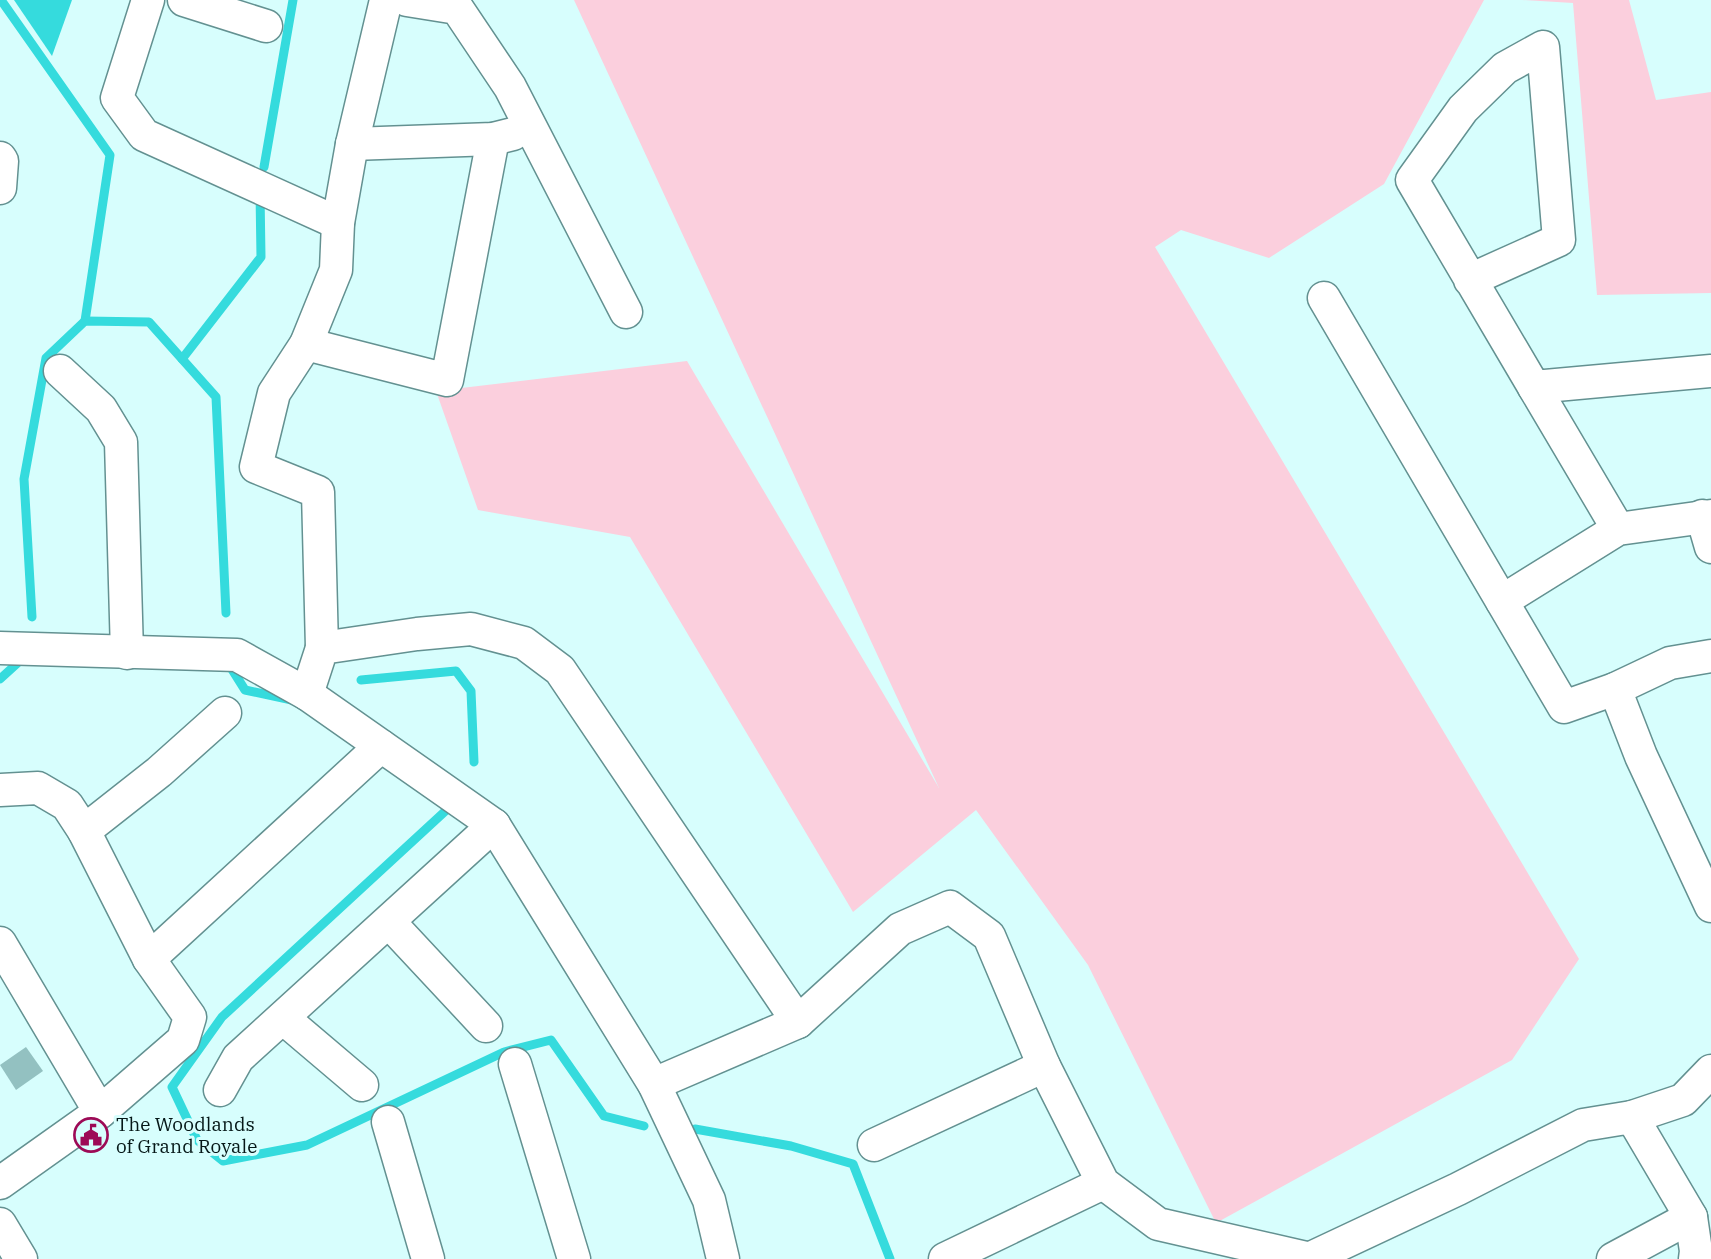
<svg xmlns="http://www.w3.org/2000/svg" width="1711" height="1259" viewBox="0 0 1711 1259" font-family="'IBM Plex Serif',serif">
<style>
.green{fill:#fbcfdd}
.water{fill:#35dbdd}
.lines{fill:none;stroke-linecap:round;stroke-linejoin:round}
.stream{stroke:#35dbdd;stroke-width:9}
.building{fill:#93c1c1}
.minor-casing{stroke:#639191;stroke-width:35}
.minor{stroke:#fff;stroke-width:32}
.labels{text-anchor:middle;dominant-baseline:central;stroke-width:6;stroke-linejoin:round;paint-order:stroke}
.poi-label{font-size:19px;fill:#051717;stroke:#d7fefd;text-anchor:start}
</style>
<rect width="100%" height="100%" fill="#d7fefd"/>
<!-- green -->
<g class="green">
<polygon points="574,0 1484,0 1384,184 1269,258 1181,230 1155,247 1579,959 1512,1060 1216,1223 1088,965 976,810 853,912 630,537 478,510 436,391 687,361 939,788"/>
<polygon points="1522,0 1629,0 1656,100 1711,92 1711,293 1597,295 1573,3"/>
</g>
<!-- water -->
<polygon class="water" points="14,0 72,0 52,56"/>
<g class="lines">
<!-- stream -->
<g class="stream">
<polyline points="1,0 110,155 85,321"/>
<polyline points="264,167 293,0"/>
<polyline points="182,359 261,257 260,192"/>
<polyline points="32,617 24,479 46,358 85,321 149,322 216,397 226,613"/>
<polyline points="228,663 245,690 292,700"/>
<polyline points="0,679 22,659"/>
<polyline points="361,680 456,671 471,691 474,762"/>
<polyline points="453,804 222,1017 172,1087 197,1140 223,1161 307,1145 504,1052 551,1040 604,1116 644,1126"/>
<polyline points="695,1129 791,1146 853,1164 890,1259"/>
</g>
</g>
<!-- building -->
<polygon class="building" points="26,1047 43,1071 16,1090 0,1065"/>
<g class="lines">
<!-- minor casing -->
<g class="minor-casing">
<g id="minor">
<polyline points="148,0 117,98 144,135 338,223"/>
<polyline points="184,0 266,26"/>
<polyline points="407,0 457,8 510,87 626,312"/>
<polyline points="352,144 493,139 513,134"/>
<polyline points="0,158 2,161 0,188"/>
<polyline points="1470,280 1559,240 1543,47 1505,68 1463,109 1412,180 1534,387 1711,371"/>
<polyline points="1324,298 1564,707 1615,689 1641,756 1711,906"/>
<polyline points="306,344 447,380 493,139"/>
<polyline points="60,371 101,409 121,442 127,653"/>
<polyline points="1534,387 1618,529"/>
<polyline points="1702,516 1711,547"/>
<polyline points="1502,601 1618,529 1711,516"/>
<polyline points="0,648 237,655 307,694 494,825 654,1084 709,1200 723,1259"/>
<polyline points="322,648 318,492 256,467 274,393 306,344 336,270 338,223 352,144 386,0"/>
<polyline points="1615,689 1670,663 1711,656"/>
<polyline points="307,694 322,648 417,634 471,629 524,643 560,670 798,1022"/>
<polyline points="0,790 38,788 67,805 84,831 149,959 190,1017 183,1040 100,1112"/>
<polyline points="84,831 159,772 225,713"/>
<polyline points="389,922 486,1026"/>
<polyline points="0,943 100,1112 0,1183"/>
<polyline points="149,959 381,746"/>
<polyline points="283,1018 362,1085"/>
<polyline points="515,1064 574,1259"/>
<polyline points="654,1084 798,1022 900,929 950,907 989,936 1044,1066 1103,1183 1158,1224 1311,1259"/>
<polyline points="220,1090 238,1058 494,825"/>
<polyline points="1632,1117 1683,1100 1711,1071"/>
<polyline points="388,1122 428,1259"/>
<polyline points="874,1145 1044,1066"/>
<polyline points="0,1224 21,1259"/>
<polyline points="1311,1258 1458,1189 1583,1125 1632,1117 1691,1217 1696,1251 1695,1259"/>
<polyline points="945,1259 1103,1183"/>
<polyline points="1613,1259 1691,1217"/>
</g>
</g>
<!-- minor -->
<use href="#minor" class="minor"/>
</g>
<!-- icons -->
<defs>
<g id="civic-ring" transform="scale(1.75)"><circle r="9.5" fill="#d7fefd" stroke="#9d0a56" stroke-width="1.5"/><path d="M-.6-6.5H3V-4.5H.6V-3L4-1V1h2V6H-6V1h2V-1L-.6-3ZM-1.2 2.5V6h2.4V2.5Z" fill="#9d0a56"/></g>
</defs>
<g fill-rule="evenodd">
<use href="#civic-ring" x="91" y="1135"/>
</g>
<g class="labels">
<!-- poi labels -->
<g class="poi-label">
<text x="116" y="1124">The Woodlands<tspan x="116" dy="22">of Grand Royale</tspan></text>
</g>
</g>
</svg>
